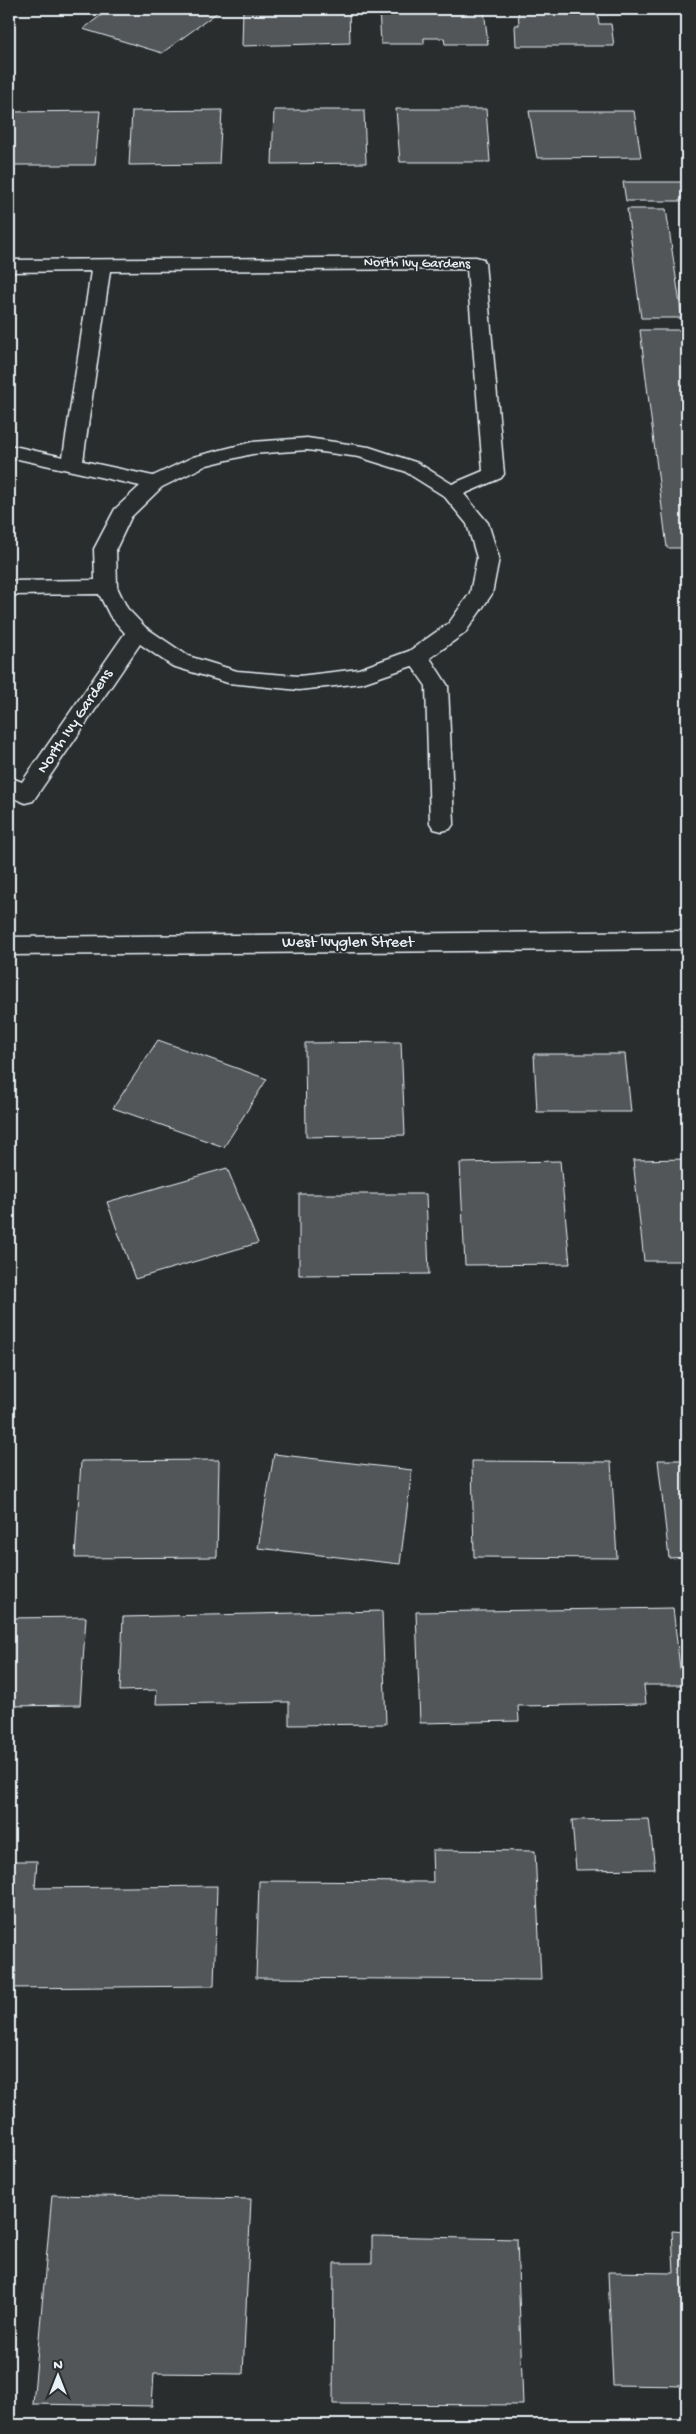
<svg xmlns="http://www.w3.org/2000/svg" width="696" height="2434" viewBox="0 0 696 2434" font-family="'Gochi Hand',sans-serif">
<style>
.building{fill:#535759;stroke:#e8f1f8}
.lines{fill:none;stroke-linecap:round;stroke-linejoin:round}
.minor-casing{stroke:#e8f1f8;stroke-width:3}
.minor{fill:#2a2d2e;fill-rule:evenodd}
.labels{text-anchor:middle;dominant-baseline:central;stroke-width:4;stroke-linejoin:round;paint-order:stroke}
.far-street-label{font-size:14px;fill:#e8f1f8;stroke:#2a2d2e}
.street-label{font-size:16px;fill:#e8f1f8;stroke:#2a2d2e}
</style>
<rect width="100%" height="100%" fill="#2a2d2e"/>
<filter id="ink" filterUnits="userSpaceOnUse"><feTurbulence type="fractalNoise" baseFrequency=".02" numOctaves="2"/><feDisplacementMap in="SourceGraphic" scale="10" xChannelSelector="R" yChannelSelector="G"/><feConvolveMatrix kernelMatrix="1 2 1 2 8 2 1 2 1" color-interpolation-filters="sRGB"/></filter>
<g filter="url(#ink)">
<!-- building -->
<g class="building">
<polygon points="118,9 222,9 162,53 83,29 108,10 113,12"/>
<polygon points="243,9 349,9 350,43 242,46"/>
<polygon points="379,9 484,9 488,44 445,44 444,38 424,38 424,44 381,44"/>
<polygon points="518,9 608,9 609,14 598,14 599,24 611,24 614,46 516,46 515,25 519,25"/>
<polygon points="396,109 486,109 490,162 400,162"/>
<polygon points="222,110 219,164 129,165 132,111"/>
<polygon points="274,110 364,110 366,163 272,164"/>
<polygon points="100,111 95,165 9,165 11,112"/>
<polygon points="529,111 634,111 641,157 537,158"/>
<polygon points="623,182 687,182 687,201 626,201"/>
<polygon points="627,209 666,209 682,318 641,318"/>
<polygon points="640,330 687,330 687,548 667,548"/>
<polygon points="158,1040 267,1079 224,1147 113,1108"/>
<polygon points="401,1042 405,1135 306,1137 305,1043"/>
<polygon points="534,1054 625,1054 631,1112 537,1112"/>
<polygon points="687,1159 687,1261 644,1261 633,1160"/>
<polygon points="560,1161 570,1264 465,1265 460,1163"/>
<polygon points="227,1168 258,1243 135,1279 107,1202"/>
<polygon points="299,1194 426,1194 429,1274 299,1275"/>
<polygon points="274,1454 412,1470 400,1564 258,1548"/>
<polygon points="219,1460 217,1557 75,1558 81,1461"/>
<polygon points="658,1460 687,1460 687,1557 669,1558"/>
<polygon points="472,1461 611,1462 617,1558 474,1557"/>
<polygon points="673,1608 682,1685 644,1685 646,1704 518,1706 519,1721 420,1723 416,1612"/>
<polygon points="382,1611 386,1724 289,1725 289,1702 156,1704 157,1690 120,1691 123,1617"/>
<polygon points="86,1617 80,1705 9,1706 9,1618"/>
<polygon points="649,1819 655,1869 576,1870 572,1820"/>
<polygon points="432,1850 535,1851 541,1980 256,1978 259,1881 433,1882"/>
<polygon points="9,1861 37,1861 35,1888 217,1886 214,1986 9,1988"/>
<polygon points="52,2195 251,2199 243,2374 154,2373 152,2406 33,2404"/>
<polygon points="672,2231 687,2232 687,2386 613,2385 608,2272 674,2273"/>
<polygon points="372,2236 517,2239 523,2405 333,2404 334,2263 372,2263"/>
</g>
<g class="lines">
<!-- minor casing -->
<g class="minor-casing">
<g id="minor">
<path d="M 476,257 L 483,259 L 485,263 L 504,474 L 501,478 L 464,494 L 488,523 L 499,558 L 492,594 L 465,633 L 430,658 L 448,686 L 454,823 L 450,829 L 442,831 L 434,829 L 430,823 L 426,686 L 412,666 L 362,683 L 299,690 L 228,683 L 172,666 L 140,644 L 33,801 L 25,803 L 9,796 L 9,777 L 22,782 L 125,633 L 110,616 L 99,594 L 9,595 L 9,581 L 95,580 L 94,549 L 115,509 L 140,486 L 9,457 L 9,445 L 63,457 L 91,271 L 9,272 L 9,260 ZM 467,269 L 483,471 L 452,484 L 418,463 L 369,447 L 307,438 L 252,442 L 193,457 L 153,476 L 83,461 L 110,271 ZM 307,450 L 359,457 L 404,471 L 444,496 L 467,524 L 477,558 L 470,593 L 449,623 L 409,651 L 359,669 L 299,676 L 237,671 L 188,656 L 145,627 L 127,608 L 117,587 L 116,549 L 131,517 L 162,487 L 207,465 L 252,454 Z"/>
<polygon points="687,931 687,949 9,955 9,937"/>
</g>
</g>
<!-- minor -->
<use href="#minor" class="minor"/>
</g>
</g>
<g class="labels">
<!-- far-street labels -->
<g class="far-street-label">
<text transform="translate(417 264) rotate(1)">North Ivy Gardens</text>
</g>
<!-- street labels -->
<g class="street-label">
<text transform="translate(76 722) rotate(-56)">North Ivy Gardens</text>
<text x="348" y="943">West Ivyglen Street</text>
</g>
</g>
<!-- margin -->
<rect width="696" height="2434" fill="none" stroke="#2a2d2e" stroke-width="30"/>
<rect x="15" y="15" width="666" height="2404" fill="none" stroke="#e8f1f8" stroke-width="2" filter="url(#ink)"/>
<!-- north arrow -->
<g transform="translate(58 2376)" stroke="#2a2d2e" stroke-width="4" paint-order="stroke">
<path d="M0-4L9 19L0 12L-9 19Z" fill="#e8f1f8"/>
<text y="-8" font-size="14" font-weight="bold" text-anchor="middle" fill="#e8f1f8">N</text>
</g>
</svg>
